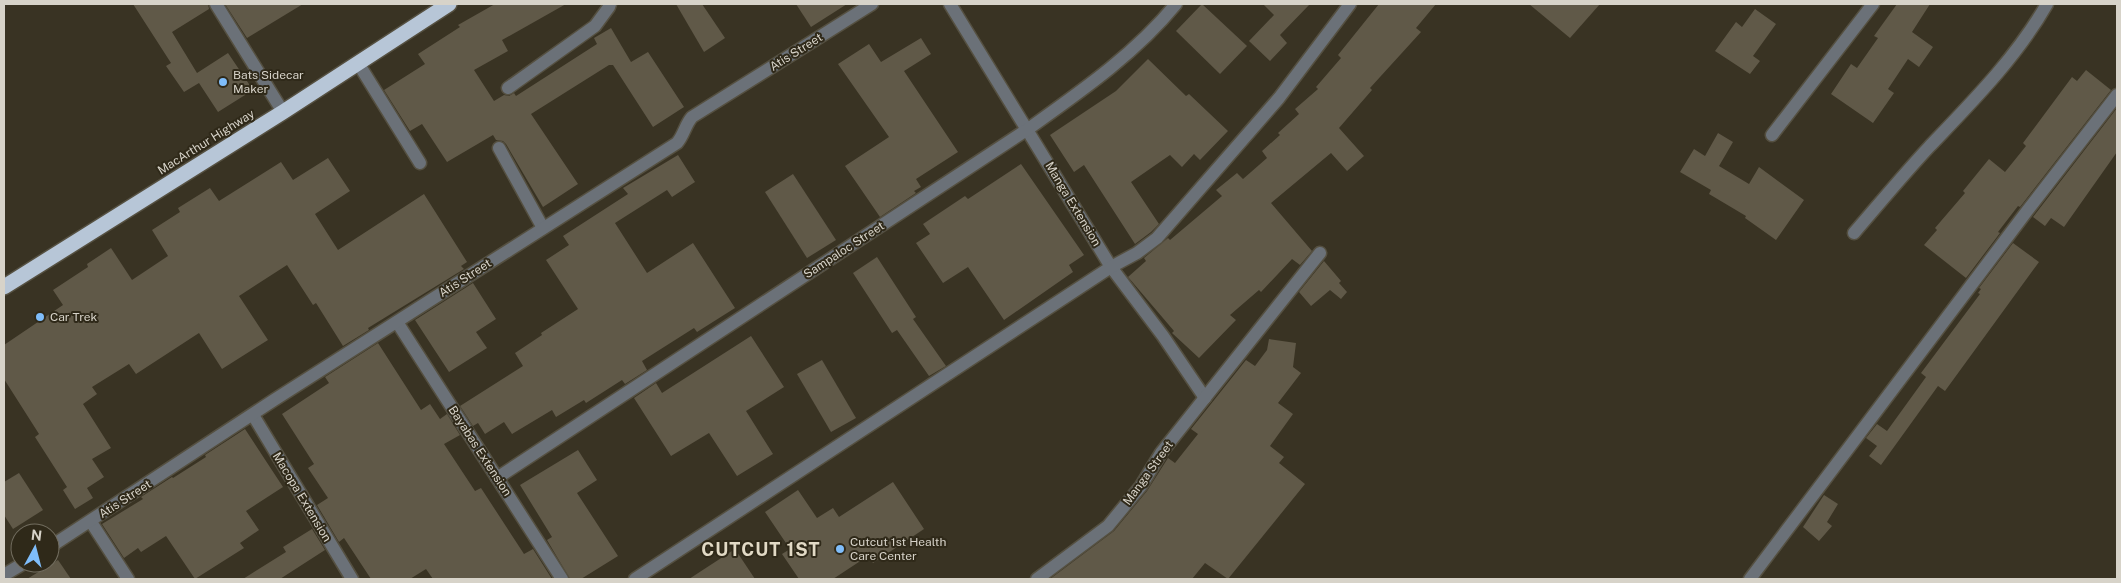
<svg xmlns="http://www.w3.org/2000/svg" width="2121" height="583" viewBox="0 0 2121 583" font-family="'Public Sans',sans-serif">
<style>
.building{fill:#605948}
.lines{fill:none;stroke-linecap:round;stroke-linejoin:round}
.minor-casing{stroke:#555041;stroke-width:15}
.highway-casing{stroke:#555041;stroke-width:18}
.minor{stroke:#6b7178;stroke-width:12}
.highway{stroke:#b7c6d7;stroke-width:15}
.poi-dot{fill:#7fbdfa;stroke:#2f2919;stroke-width:2}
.labels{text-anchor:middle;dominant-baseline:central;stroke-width:4;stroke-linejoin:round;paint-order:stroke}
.street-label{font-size:12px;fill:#d7d3c9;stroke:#2f2919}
.poi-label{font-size:12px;fill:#d7d3c9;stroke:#2f2919;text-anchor:start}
.district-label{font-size:18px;font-weight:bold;letter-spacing:1px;fill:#e2dac6;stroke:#2f2919}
</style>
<rect width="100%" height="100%" fill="#393323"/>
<!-- building -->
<g class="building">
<polygon points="133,4 208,4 209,9 172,32 197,73 228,53 253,90 218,112 199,83 184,92 166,66 171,63"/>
<polygon points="225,4 303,4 247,38"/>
<polygon points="495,4 566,4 502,40 508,51 474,70 494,101 504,95 509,96 514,93 516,96 597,44 594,38 611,28 631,62 648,52 684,107 653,127 613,65 609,65 531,114 578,184 543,207 506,144 503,141 496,140 493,135 447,162 422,124 410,131 384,90 425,64 418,54 460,27 458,25"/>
<polygon points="676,4 702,4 725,38 704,52"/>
<polygon points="796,4 847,4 811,27"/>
<polygon points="1202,4 1247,46 1220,74 1176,31"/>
<polygon points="1263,4 1310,4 1280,35 1287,43 1270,61 1249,41 1274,15"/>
<polygon points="1379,4 1436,4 1416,28 1421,32 1370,88 1372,90 1339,128 1364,156 1347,171 1331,153 1271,203 1312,251 1300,265 1292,259 1261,292 1259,290 1230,315 1236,320 1199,358 1172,333 1174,331 1128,277 1146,261 1144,258 1168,238 1170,240 1222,196 1216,190 1237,173 1243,179 1267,158 1262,151 1280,135 1278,133 1299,114 1295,109 1318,89 1316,87 1341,58 1338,55"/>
<polygon points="1529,4 1600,4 1570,38"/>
<polygon points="1897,4 1930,4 1912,32 1933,47 1919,67 1908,59 1888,89 1894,93 1873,123 1831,94 1851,64 1857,68 1878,38 1874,36"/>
<polygon points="1755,9 1776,24 1753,56 1760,61 1750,74 1715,51 1736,22 1742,27"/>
<polygon points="921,38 931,54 904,71 958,152 916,179 921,187 914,191 916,193 880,217 845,166 889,137 838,64 869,44 881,62"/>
<polygon points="1148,59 1186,96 1189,94 1228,131 1200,160 1194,154 1182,167 1170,155 1131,182 1159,224 1151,232 1135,244 1084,165 1074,172 1050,135 1116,91"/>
<polygon points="2086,70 2111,90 2020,207 2018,206 1998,232 2000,233 1966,278 1924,245 1937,230 1935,228 1965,193 1963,191 1989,159 2005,172 2026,146 2023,143 2072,77 2077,81"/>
<polygon points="2117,108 2117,152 2064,227 2051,218 2045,226 2033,217"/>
<polygon points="1718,133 1733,142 1719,166 1749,184 1759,167 1804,200 1776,240 1745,218 1746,216 1709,194 1711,190 1680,172 1694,149 1705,156"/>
<polygon points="678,155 695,182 672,197 667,190 615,223 647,273 693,243 735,308 697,332 694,328 642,361 647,370 625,384 622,380 586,403 584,400 556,417 552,410 512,434 504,422 485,434 478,423 473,426 460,406 523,366 515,353 542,335 541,333 578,309 546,260 569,245 563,236 628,194 623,188"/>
<polygon points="328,158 350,191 315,214 338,250 424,194 467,262 461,266 464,269 368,328 369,330 343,346 316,303 313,305 287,265 239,296 268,340 222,369 199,333 136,374 129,364 92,387 97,394 83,404 111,448 92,459 104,477 87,488 93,498 75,509 63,490 67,487 35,437 39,434 4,379 4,345 63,305 53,290 88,267 87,264 111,248 132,280 168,256 152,230 180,212 178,208 210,188 219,201 281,162 293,180"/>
<polygon points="1021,164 1084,255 1069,265 1073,272 1004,320 968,267 943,283 916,243 930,234 923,224 965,196 968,199"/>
<polygon points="793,174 836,240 807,258 765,192"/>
<polygon points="2013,243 2039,262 1945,391 1938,386 1881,465 1869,456 1877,446 1866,438 1877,424 1887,431 1926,377 1921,373 1980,294 1978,293 1981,289 1979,288"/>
<polygon points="877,257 916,317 913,319 946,366 929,376 897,330 892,333 853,273"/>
<polygon points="1324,261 1341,281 1339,283 1347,292 1341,299 1330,290 1311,306 1299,292"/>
<polygon points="473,283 496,319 476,332 487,348 449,372 415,320"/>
<polygon points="751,336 784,387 746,411 773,454 737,476 709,433 671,456 634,398 656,383 662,393"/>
<polygon points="1269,339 1296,343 1293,367 1301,373 1278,403 1293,414 1270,446 1284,457 1279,463 1305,484 1228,579 1205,563 1192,579 1050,579 1114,531 1147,491 1168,458 1175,463 1198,434 1191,429 1246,360 1255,366 1267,350"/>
<polygon points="378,343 421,410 430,404 440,419 447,414 460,435 444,444 475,491 481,488 524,554 533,549 552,579 433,579 426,569 410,579 371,579 344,538 339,542 317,505 328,498 308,468 314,464 282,414 329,383 325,377"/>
<polygon points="822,360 856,418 831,432 797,374"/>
<polygon points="245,429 283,487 246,511 259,530 240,543 244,548 195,579 166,536 141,552 138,548 124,558 102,524 143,499 141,497 172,477 173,478 206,457 205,455"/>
<polygon points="578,450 597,480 577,493 618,556 581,579 570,579 547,540 552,537 520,485"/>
<polygon points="19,473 43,510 13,529 4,515 4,482"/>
<polygon points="893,482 924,529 873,563 868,556 833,579 799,579 782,554 790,549 765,512 798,490 817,518 833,508 839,517"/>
<polygon points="1824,495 1838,504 1827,522 1832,526 1819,541 1803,527"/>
<polygon points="312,529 325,550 280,579 243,579 286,552 283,547"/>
<polygon points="735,549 755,579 689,579"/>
<polygon points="58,560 71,579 27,579"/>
</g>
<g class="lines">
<!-- minor casing -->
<g class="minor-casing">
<g id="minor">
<polyline points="216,4 283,112"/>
<polyline points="950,4 1111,267 1163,336 1205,398"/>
<polyline points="358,63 420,163"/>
<polyline points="508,88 595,26 609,7 610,4"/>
<polyline points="1772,135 1873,4"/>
<polyline points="499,148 543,228"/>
<path d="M 1854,233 C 1879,204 1903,175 1929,147 C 1972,102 2016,58 2047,4"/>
<polyline points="397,322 562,579"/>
<polyline points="253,415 352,579"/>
<path d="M 497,478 L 1028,129 C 1080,92 1135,54 1176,4"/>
<polyline points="91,522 128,579"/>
<path d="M 50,547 L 274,400 L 677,143 C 684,135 685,125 692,117 L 872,4"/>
<polyline points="4,575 24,563"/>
<polyline points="635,579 1111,267 1137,253 1157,238 1279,98 1350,4"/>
<polyline points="1037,579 1108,526 1141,486 1161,453 1320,253"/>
<polyline points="1750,579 2027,211 2117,95"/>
</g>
</g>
<!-- highway casing -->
<g class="highway-casing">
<polyline id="highway" points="4,287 283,112 449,4"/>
</g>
<!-- minor -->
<use href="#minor" class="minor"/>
<!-- highway -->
<use href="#highway" class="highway"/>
</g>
<!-- markers -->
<g class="poi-dot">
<circle cx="223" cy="82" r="5"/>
<circle cx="40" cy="317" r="5"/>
<circle cx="840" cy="549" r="5"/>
</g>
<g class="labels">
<!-- street labels -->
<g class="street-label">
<text transform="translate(796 52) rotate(-32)">Atis Street</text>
<text transform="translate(206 142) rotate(-32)">MacArthur Highway</text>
<text transform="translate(1073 204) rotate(59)">Manga Extension</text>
<text transform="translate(844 250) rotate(-33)">Sampaloc Street</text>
<text transform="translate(465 278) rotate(-33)">Atis Street</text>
<text transform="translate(480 451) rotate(57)">Bayabas Extension</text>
<text transform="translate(1148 473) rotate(-54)">Manga Street</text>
<text transform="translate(302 497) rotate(59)">Macopa Extension</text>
<text transform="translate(125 499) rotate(-33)">Atis Street</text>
</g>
<!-- poi labels -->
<g class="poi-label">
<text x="233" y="75">Bats Sidecar<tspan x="233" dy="14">Maker</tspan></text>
<text x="50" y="317">Car Trek</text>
<text x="850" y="542">Cutcut 1st Health<tspan x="850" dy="14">Care Center</tspan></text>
</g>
<!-- district labels -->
<g class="district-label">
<text x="761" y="549">CUTCUT 1ST</text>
</g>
</g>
<!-- border -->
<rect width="2121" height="583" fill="none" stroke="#d7d3c9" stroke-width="10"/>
<!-- north arrow -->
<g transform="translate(35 548) rotate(7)"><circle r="24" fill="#2f2919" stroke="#726d5f"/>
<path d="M0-4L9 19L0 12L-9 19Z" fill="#7fbdfa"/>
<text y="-8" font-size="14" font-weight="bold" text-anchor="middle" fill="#d7d3c9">N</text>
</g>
</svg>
